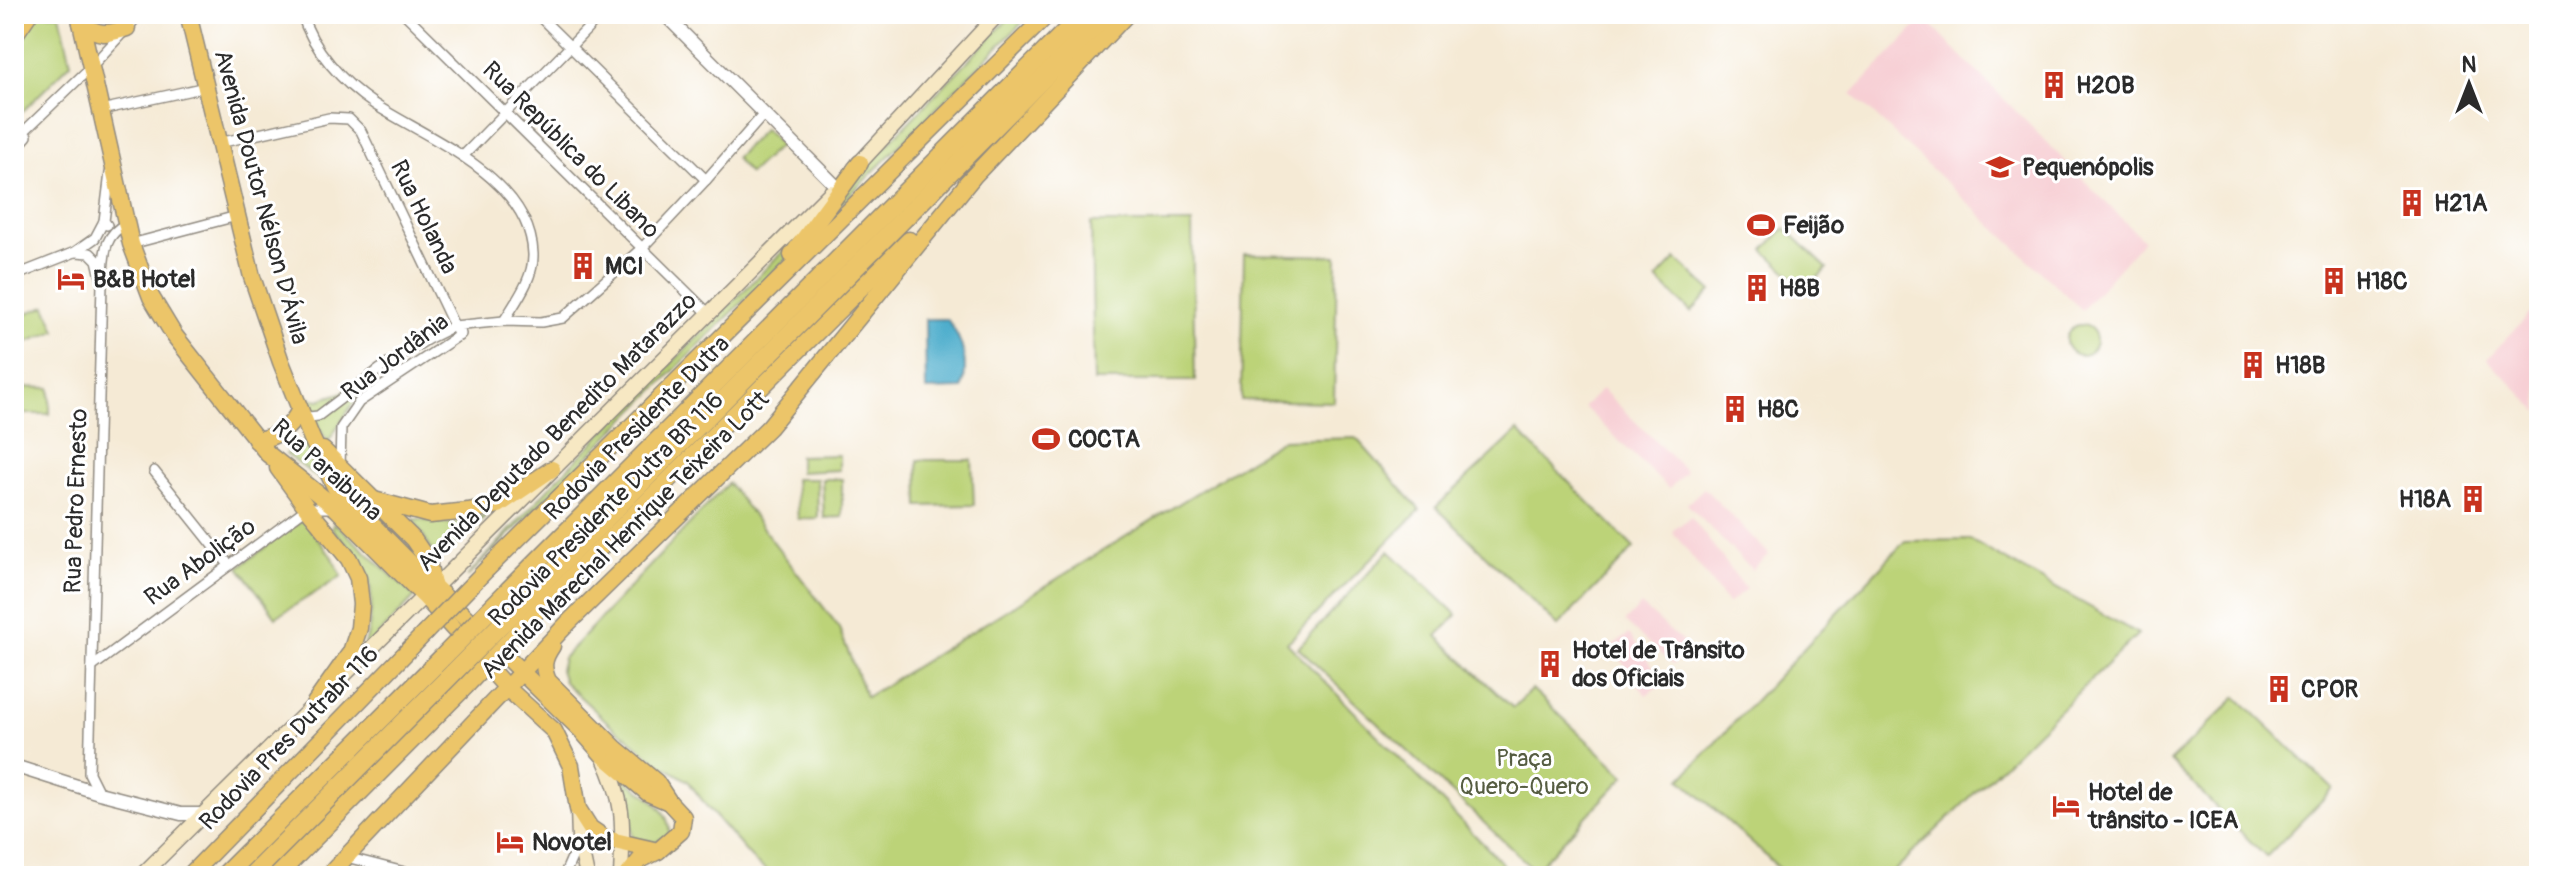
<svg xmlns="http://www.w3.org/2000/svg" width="2553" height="890" viewBox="0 0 2553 890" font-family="Pangolin,sans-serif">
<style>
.built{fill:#f7cfd4}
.green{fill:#bcd378;stroke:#747f52;stroke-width:2}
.water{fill:#4dadcc;stroke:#3c6c7c;stroke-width:2}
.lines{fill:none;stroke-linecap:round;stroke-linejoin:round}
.minor-casing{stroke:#908a80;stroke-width:12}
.tertiary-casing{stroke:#908a80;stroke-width:15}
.secondary-casing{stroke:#908a80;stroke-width:17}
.primary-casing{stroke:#908a80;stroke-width:19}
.trunk-casing{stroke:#908a80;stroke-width:19}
.motorway-casing{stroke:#908a80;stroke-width:21}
.minor{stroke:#fff;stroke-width:9}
.tertiary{stroke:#fff;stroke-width:12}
.secondary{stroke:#f7e8c3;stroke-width:14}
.primary{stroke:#ecc569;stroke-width:16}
.trunk{stroke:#ecc569;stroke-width:16}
.motorway{stroke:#ecc569;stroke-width:18}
.primary-bridge-casing{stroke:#908a80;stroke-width:19;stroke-linecap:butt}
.motorway-bridge-casing{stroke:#908a80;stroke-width:21;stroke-linecap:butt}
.primary-bridge{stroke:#ecc569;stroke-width:16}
.motorway-bridge{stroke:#ecc569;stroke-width:18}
.labels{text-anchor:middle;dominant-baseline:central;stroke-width:6;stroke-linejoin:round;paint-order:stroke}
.poi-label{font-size:24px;font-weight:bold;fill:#2b2b2b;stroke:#fff;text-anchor:start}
.street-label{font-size:24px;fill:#2b2b2b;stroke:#fff}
.park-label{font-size:24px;fill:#565d42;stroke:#fff}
</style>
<rect width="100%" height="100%" fill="#fff"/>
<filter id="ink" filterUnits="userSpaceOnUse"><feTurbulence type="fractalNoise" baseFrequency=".0125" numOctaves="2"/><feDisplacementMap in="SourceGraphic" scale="16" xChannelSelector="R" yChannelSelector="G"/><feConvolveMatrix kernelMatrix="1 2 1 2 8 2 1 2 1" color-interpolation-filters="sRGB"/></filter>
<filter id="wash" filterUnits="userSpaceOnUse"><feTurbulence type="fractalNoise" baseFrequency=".006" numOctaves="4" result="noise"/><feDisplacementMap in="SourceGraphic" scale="32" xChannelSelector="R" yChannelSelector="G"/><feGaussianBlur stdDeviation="1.8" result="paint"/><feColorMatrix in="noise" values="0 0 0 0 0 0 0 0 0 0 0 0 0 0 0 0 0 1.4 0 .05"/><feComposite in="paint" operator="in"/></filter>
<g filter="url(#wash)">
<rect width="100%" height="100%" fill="#f5ead5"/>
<!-- built -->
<g class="built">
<polygon points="1924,18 2143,240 2082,310 1852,94"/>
<polygon points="2539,304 2539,412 2487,359"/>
<polygon points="1602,389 1686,471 1669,489 1584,407"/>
<polygon points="1704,488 1769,554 1752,570 1687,504"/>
<polygon points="1691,517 1746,589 1728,604 1672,531"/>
<polygon points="1641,605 1688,647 1673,665 1625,622"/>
<polygon points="1629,634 1664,682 1646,695 1611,647"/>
</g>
<!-- green -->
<g class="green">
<polygon points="38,14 60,14 71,63 14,120 14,49"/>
<polygon points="1013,14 1031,14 467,577 558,478 822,212"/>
<polygon points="764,129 780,145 749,174 735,158"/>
<polygon points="1091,223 1192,223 1195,381 1094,381"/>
<polygon points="1785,228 1827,268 1806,290 1764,250"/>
<polygon points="1244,254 1337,256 1334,402 1241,400"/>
<polygon points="1676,259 1711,291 1691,312 1657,279"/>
<polygon points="46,306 56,331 14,347 14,318"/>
<circle cx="2081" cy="340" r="15"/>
<polygon points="365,385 328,442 298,396 319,400"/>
<polygon points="14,387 50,388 50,414 14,414"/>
<polygon points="1518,431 1634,548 1558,626 1436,507"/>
<polygon points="1356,438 1420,510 1287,643 1500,861 1510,876 773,876 755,862 708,808 688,781 657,762 626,736 615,729 564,682 560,670 563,658 728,483 838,626 866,697 1282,440"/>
<polygon points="304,442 336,492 286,454"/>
<polygon points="839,455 839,470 799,472 799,456"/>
<polygon points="918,460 972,460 974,505 919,506"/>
<polygon points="795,479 817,479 818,518 798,519"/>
<polygon points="822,479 842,479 842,517 824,518"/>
<polygon points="488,514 438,561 413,519 453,524"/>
<polygon points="303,519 331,556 342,576 276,617 239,567"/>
<path d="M 333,524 L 338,526 L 415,597 L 363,651 C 373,621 378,578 355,552 C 348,544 340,537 332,529 Z"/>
<polygon points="1970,540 2138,634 1889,876 1788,876 1681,779 1905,541"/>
<polygon points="1389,551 1457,615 1437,636 1513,708 1532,689 1625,776 1540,865 1531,867 1298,648"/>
<polygon points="2237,697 2333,789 2266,857 2170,761"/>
<path d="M 617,774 C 637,789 673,807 669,836 L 655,842 L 633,838 L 629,810 Z"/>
</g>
<!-- water -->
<path class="water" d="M 925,319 L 947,319 C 963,340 969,364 962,389 L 926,390 Z"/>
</g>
<g filter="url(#ink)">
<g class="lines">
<!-- minor casing -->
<g class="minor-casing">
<g id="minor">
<path d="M 302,14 C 312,49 344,84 374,104 C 428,139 530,177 533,254 C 534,278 516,301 504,321"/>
<polyline points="405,14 710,315"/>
<polyline points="537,14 706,180"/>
<polyline points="101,110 206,87"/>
<polyline points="14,141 91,67 140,14"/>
<polyline points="219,143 329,118 349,119 361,131 459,336"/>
<polyline points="14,151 27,136"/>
<polyline points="464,155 602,14"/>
<polyline points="107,225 104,221 110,173"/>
<polyline points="131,244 237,216"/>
<polyline points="76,252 90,253 97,260 101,277"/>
<polyline points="14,276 75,252 95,238 104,221"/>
<polyline points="302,412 309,417 318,416 380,369 428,339 454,326 504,321 541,322 563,318 642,248 706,180 764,114"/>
<polyline points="340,467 341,428 359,402 461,334"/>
<polyline points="154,471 229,565"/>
<polyline points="92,667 307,508 332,508"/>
<path d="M 99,793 L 89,773 L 102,284 C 105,259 101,236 126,224"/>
<polyline points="346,857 420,876"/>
<polyline points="564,876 577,846"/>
</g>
</g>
<!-- tertiary casing -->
<g class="tertiary-casing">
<g id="tertiary">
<polyline points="664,14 837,187"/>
<polyline points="14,766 99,793 181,814 203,814"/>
</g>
</g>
<!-- secondary casing -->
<g class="secondary-casing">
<g id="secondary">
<polyline points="854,169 998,14"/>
<polyline points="435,587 831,192"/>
<path d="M 603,756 C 626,805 623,824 621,876"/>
<polyline points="578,809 579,839 587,876"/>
<polyline points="141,876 424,596"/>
</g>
</g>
<!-- primary casing -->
<g class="primary-casing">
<g id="primary">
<polyline points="79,14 131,244 151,297 174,335 268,454 337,509 424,596 507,688 554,731 571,766 578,809 590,828 606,839 658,851 681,831 683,817 669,802 648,793 602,754 581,730 412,565 335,487 312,439 281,362 252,277 188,14"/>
<path d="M 81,23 C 99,36 107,35 127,28"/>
<polyline points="966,184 1127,14"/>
<polyline points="792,255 860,163"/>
<path d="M 256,440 C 277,437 291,429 300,409"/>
<polyline points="323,450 413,539 428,561 433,585"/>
<polyline points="278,468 307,508 349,559 358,578 361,604 359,628 351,652 315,703"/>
<polyline points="370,499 430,515 468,511 499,505 552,469"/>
<polyline points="487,569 1048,14"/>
<polyline points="534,614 909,240"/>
<path d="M 552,646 C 543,659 542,667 548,681 L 615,748 L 656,782 L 669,802"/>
<polyline points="189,876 424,634"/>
<polyline points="277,876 466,686"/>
<polyline points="328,876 569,622 769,427 972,178"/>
<polyline points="627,876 640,860 658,851"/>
</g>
</g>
<!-- trunk casing -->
<g class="trunk-casing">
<polyline id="trunk" points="14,36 29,14"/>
</g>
<!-- motorway casing -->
<g class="motorway-casing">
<g id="motorway">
<polyline points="509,590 1083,14"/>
<polyline points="522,603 1107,14"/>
<polyline points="224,876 442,658"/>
<polyline points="251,876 454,672"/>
</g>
</g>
<!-- minor -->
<use href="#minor" class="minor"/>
<!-- tertiary -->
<use href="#tertiary" class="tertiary"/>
<!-- secondary -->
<use href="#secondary" class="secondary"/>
<!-- primary -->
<use href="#primary" class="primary"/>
<!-- trunk -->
<use href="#trunk" class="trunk"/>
<!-- motorway -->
<use href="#motorway" class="motorway"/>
<!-- primary-bridge casing -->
<g class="primary-bridge-casing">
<g id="primary-bridge">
<polyline points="424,634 487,569"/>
<polyline points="466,686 534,614"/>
</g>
</g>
<!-- motorway-bridge casing -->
<g class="motorway-bridge-casing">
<g id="motorway-bridge">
<polyline points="442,658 509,590"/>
<polyline points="454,672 522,603"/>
</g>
</g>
<!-- primary-bridge -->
<use href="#primary-bridge" class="primary-bridge"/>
<!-- motorway-bridge -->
<use href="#motorway-bridge" class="motorway-bridge"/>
</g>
</g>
<!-- icons -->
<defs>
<g id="building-bare" transform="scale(2.16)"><path d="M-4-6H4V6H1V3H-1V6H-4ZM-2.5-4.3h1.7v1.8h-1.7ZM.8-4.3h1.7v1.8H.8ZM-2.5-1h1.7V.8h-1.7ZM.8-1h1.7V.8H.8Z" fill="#c8321e" stroke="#fff" stroke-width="2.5" paint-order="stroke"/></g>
<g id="school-bare" transform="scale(2.16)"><path d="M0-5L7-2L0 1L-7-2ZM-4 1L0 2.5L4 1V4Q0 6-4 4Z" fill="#c8321e" stroke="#fff" stroke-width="2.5" paint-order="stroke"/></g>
<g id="stadium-bare" transform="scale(2.16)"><path d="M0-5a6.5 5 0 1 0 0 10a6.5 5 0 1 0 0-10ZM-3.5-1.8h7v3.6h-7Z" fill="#c8321e" stroke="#fff" stroke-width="2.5" paint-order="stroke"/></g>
<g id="hotel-bare" transform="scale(2.16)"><path d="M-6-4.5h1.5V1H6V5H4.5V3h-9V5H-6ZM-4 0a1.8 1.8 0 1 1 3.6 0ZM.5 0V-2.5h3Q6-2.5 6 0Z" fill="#c8321e" stroke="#fff" stroke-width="2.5" paint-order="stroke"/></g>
</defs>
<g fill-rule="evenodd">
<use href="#building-bare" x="2054" y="85"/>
<use href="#school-bare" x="2000" y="167"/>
<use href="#building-bare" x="2412" y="203"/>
<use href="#stadium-bare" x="1761" y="225"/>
<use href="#building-bare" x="583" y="266"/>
<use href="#hotel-bare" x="71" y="279"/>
<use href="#building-bare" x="2334" y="281"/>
<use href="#building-bare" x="1757" y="288"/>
<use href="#building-bare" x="2253" y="365"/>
<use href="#building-bare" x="1735" y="409"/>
<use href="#stadium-bare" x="1046" y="439"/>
<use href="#building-bare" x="2473" y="499"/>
<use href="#building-bare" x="1550" y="664"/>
<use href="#building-bare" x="2279" y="689"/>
<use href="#hotel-bare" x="2066" y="806"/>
<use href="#hotel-bare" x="510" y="842"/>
</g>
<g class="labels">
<!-- poi labels -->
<g class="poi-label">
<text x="2076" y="85">H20B</text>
<text x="2022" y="167">Pequenópolis</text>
<text x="2434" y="203">H21A</text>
<text x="1783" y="225">Feijão</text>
<text x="605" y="266">MCI</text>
<text x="93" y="279">B&amp;B Hotel</text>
<text x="2356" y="281">H18C</text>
<text x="1779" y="288">H8B</text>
<text x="2275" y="365">H18B</text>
<text x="1757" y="409">H8C</text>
<text x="1068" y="439">COCTA</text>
<text x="2451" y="499" text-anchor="end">H18A</text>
<text x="1572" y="650">Hotel de Trânsito<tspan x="1572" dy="28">dos Oficiais</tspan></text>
<text x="2301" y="689">CPOR</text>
<text x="2088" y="792">Hotel de<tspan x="2088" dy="28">trânsito - ICEA</tspan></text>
<text x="532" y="842">Novotel</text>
</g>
<!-- street labels -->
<g class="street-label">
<text transform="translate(571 150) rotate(45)">Rua República do Libano</text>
<text transform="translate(261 197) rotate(75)">Avenida Doutor Nélson D'Ávila</text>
<text transform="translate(424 217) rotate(64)">Rua Holanda</text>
<text transform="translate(395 357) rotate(-37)">Rua Jordânia</text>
<text transform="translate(637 428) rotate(-45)">Rodovia Presidente Dutra</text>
<text transform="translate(557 432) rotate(-45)">Avenida Deputado Benedito Matarazzo</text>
<text transform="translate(327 470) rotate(42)">Rua Paraibuna</text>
<text transform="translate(76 501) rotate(-88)">Rua Pedro Ernesto</text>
<text transform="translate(606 509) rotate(-45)">Rodovia Presidente Dutra BR 116</text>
<text transform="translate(625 535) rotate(-45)">Avenida Marechal Henrique Teixeira Lott</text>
<text transform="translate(200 562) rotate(-36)">Rua Abolição</text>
<text transform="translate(289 738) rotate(-46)">Rodovia Pres Dutrabr 116</text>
</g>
<!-- park labels -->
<g class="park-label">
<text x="1524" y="758">Praça<tspan x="1524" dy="28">Quero-Quero</tspan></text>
</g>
</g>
<!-- margin -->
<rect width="2553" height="890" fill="none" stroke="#fff" stroke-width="48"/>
<!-- north arrow -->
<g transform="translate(2469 84)" stroke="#ffffff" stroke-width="6" paint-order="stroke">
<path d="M0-6L14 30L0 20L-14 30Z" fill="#2b2b2b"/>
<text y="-12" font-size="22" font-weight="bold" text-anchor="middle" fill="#2b2b2b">N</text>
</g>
</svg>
